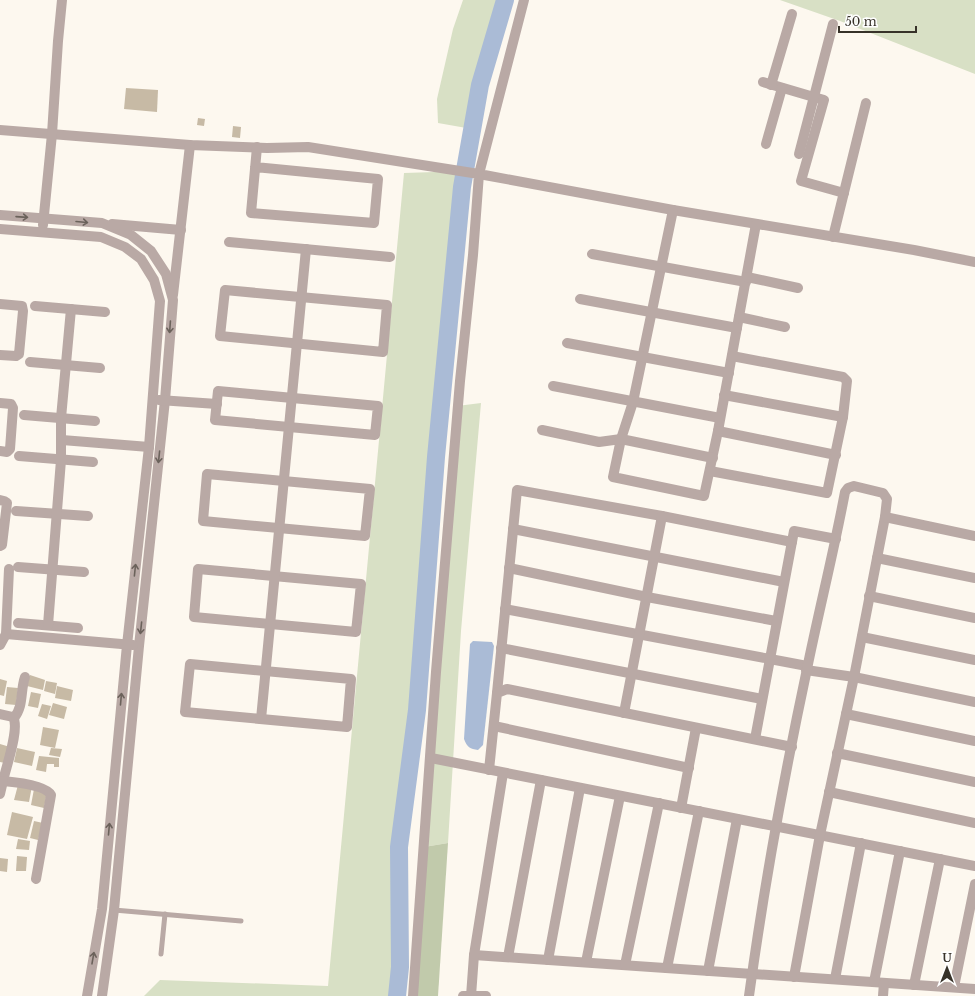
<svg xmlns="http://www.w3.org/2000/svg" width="975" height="996" viewBox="0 0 975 996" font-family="'Libre Baskerville',serif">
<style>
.green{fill:#d8e0c5}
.forest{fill:#c1caab}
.water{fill:#aabbd6}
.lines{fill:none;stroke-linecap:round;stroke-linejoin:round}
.river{stroke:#aabbd6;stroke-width:18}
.building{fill:#c7baa5}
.lane{stroke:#b9a9a5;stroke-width:5}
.street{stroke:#b9a9a5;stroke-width:10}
.oneway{stroke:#6b625b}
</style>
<rect width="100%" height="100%" fill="#fdf8ef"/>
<!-- green -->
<g class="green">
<polygon points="463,0 505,0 480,85 472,129 438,123 437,99 453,29"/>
<polygon points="780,0 975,0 975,74 840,21"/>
<polygon points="465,171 462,187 441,411 417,710 399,851 400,967 397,996 144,996 160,980 328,986 404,173"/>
<polygon points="481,403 461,631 448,843 424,847 457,406"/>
</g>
<!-- forest -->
<polygon class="forest" points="448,843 438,996 413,996 424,847"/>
<!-- water -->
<path class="water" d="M 473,641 L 492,642 L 494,646 L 483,745 L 478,750 C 470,749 467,747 464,739 L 470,644 Z"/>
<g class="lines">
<!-- river -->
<polyline class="river" points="397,996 400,967 399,847 417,710 436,457 462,187 480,85 505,0"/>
</g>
<!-- building -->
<g class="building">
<polygon points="126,88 158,90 157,112 124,109"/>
<polygon points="198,118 205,119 204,126 197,125"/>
<polygon points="233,126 241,127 240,138 232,137"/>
<polygon points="30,675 45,680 43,690 27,686"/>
<polygon points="0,679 7,681 4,696 0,695"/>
<polygon points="46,681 57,683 55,694 44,691"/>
<polygon points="57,686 73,690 71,701 55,698"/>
<polygon points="7,687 18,688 16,705 5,704"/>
<polygon points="31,692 41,694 38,708 28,706"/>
<polygon points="53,703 67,707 64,719 49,715"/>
<polygon points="42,704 51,706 47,719 38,716"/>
<polygon points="43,727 59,730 55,748 40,745"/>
<polygon points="0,744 10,747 5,763 0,762"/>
<polygon points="17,748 35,752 32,766 14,762"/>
<polygon points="51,748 62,749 60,757 49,755"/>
<polygon points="39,756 59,758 59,767 54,767 54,764 47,764 46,772 36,770"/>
<polygon points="18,785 32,786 29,802 14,800"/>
<polygon points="34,789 47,792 44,808 31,805"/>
<polygon points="12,812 33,817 27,839 7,835"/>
<polygon points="34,821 43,823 38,840 30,838"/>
<polygon points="18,839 30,841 29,850 16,849"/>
<polygon points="17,856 27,857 26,871 16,871"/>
<polygon points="0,858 8,859 7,872 0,871"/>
</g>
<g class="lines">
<!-- lane -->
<g class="lane">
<polyline points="114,910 241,921"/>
<polyline points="161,954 165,914"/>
</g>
<!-- street -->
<g class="street">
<polyline points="524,0 479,174 673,210 914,250 975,262"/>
<polyline points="763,82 824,100 801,181 844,193"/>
<polyline points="771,85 792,14"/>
<polyline points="0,130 190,145 267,148 308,147 479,174 473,255 460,381 436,672 413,996"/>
<polyline points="766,144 782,88"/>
<polyline points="799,154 833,24"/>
<polyline points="255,167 378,179 374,223 251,213 257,147"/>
<polyline points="673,210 633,402 621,439 613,477 704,496 718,431 756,224"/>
<polyline points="0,215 102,223 131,235 151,251 166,274 173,300 165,400 139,646 114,910 102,996"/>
<polyline points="112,224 181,230"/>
<polyline points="43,225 52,134 58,41 62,0"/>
<polyline points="0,229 101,237 125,247 141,259 154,280 160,301 149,447 127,645 102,909 87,996"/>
<polyline points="833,237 866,103"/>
<polyline points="229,242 390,257"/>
<polyline points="592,254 746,282"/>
<polyline points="747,277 798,288"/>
<polygon points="225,290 387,305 383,352 220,336"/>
<polyline points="173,295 190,145"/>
<polyline points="580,299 737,328"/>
<polyline points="0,304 22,306 23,311 19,354 16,356 0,355"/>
<polyline points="35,306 105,312"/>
<polyline points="739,317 785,327"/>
<polyline points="567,343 729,373"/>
<polyline points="30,362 100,368"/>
<polyline points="553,386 720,418"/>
<polygon points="218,391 378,406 375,435 215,420"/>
<polyline points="724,395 843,417 847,381 843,377 732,356"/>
<polyline points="159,400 217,404"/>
<polyline points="0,403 11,404 13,408 10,449 7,452 0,451"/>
<polyline points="24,415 95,421"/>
<polyline points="542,430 599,442 621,439 713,458"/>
<polyline points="718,431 836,455"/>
<polyline points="62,440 149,447"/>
<polyline points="19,456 93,462"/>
<polyline points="710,471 827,493 843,417"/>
<polygon points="207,474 370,489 365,536 203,521"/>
<polyline points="0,500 4,501 7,503 2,545 0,546"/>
<polyline points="16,511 88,516"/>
<polyline points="513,529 784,582"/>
<polyline points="877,558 975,578"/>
<polyline points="18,567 84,572"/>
<polyline points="509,568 647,597 776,621"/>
<polygon points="198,569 361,584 356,632 194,617"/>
<polyline points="869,596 975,618"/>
<polyline points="505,609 770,659 755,739"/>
<polyline points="18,623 78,628"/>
<polyline points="48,625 61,460 61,418 71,309"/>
<polyline points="6,634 133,645"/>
<polyline points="862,637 975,660"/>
<polyline points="0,645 6,634 9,569"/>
<polyline points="501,648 762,699"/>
<polygon points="190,664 351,679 347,727 185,712"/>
<polyline points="807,666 770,659 794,531 836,539"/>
<polyline points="806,670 854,677 975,702"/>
<polyline points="497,693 517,490 662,516 792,542"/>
<polyline points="624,713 662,516"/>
<path d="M 0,714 L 13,717 C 20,728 6,767 3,781 C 14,782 46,785 51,795 L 36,879"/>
<polyline points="846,714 975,741"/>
<path d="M 14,718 C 24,706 20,691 25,677"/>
<polyline points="261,719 306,249"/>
<polyline points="494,726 689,768"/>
<polyline points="837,753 975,782"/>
<polyline points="431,758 975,866"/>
<polyline points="489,770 497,693 507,689 792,747"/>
<polyline points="829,792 975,823"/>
<polyline points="0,794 3,781"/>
<polyline points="681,808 696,728"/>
<polyline points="474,955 975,989"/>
<polyline points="508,957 541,780"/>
<polyline points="548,960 580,788"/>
<polyline points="586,962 620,796"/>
<polyline points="625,965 659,803"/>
<polyline points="667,968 699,811"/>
<polyline points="708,971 737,819"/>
<polyline points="794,977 820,835 854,677 885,517"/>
<polyline points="835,979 861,843"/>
<polyline points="874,982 900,851"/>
<polyline points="914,985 940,859"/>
<polyline points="954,987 975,884"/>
<polyline points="463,996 486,996"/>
<polyline points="471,996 474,955 503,773"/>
<path d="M 749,996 C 764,886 784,777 807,669 C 819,610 834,551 845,492 L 848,488 L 854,486 L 883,493 L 887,499 L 885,517 L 975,536"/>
<polyline points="883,996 884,983"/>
</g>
</g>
<!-- one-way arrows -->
<defs><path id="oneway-shaft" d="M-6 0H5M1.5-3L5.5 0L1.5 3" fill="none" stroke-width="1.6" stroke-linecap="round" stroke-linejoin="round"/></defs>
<g class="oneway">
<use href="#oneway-shaft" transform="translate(22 217) rotate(4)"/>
<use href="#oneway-shaft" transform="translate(82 222) rotate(5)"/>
<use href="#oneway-shaft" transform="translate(170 327) rotate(94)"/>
<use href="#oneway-shaft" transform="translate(159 457) rotate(96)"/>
<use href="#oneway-shaft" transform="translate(135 570) rotate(-84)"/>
<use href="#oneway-shaft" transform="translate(141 628) rotate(96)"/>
<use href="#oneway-shaft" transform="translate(121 699) rotate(-85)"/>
<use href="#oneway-shaft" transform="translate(109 829) rotate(-85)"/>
<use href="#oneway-shaft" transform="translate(93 958) rotate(-80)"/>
</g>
<!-- north arrow -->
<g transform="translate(947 968)" stroke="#ffffff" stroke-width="3" paint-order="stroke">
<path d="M0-3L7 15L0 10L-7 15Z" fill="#373229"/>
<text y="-6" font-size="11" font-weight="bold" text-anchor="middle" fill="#373229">U</text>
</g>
<!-- scale -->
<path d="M839 26v6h77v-6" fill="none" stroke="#373229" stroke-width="2"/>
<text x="845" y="26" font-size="12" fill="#373229" stroke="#ffffff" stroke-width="3" paint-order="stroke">50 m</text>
</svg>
